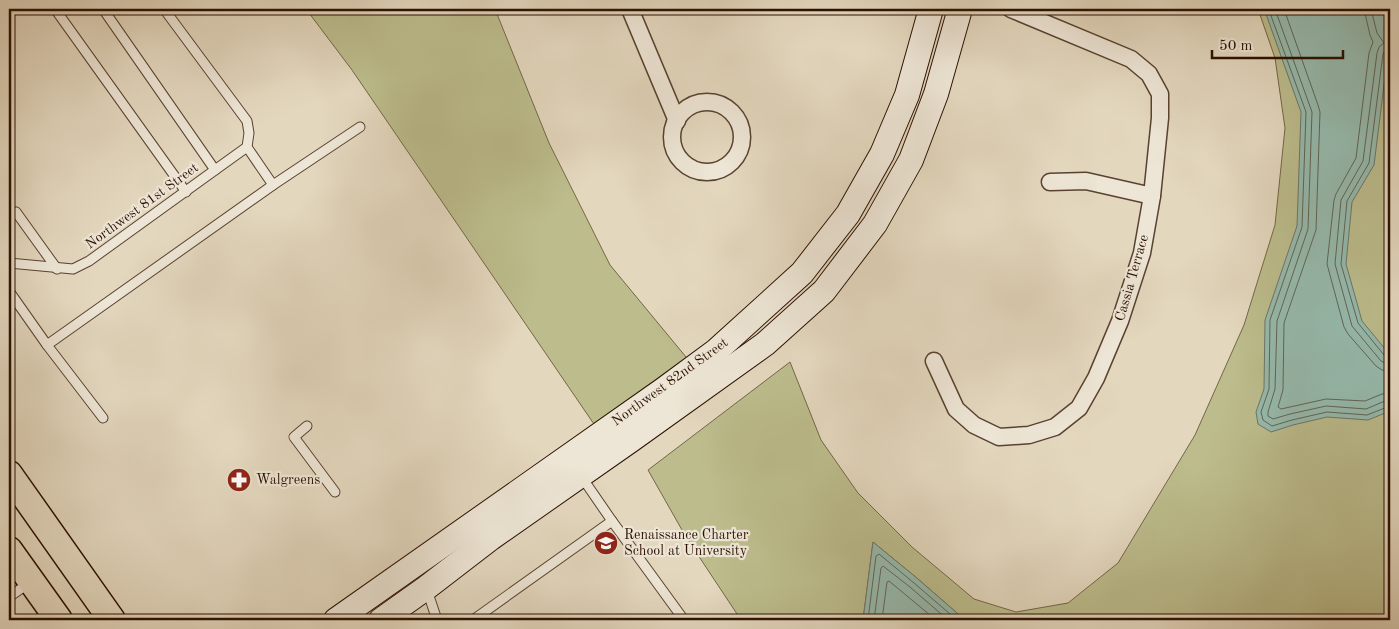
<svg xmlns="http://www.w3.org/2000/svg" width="1399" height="629" viewBox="0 0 1399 629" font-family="'Old Standard TT',serif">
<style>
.green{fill:#bcbc8c;stroke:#746646}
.water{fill:#96baad;stroke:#6b7668}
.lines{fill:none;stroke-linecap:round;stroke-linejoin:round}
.shore{stroke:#606556;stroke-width:1}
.lane-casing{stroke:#594230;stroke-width:11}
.street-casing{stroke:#594230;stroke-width:19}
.secondary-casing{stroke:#2b1000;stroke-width:26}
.primary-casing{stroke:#2b1000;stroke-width:29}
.lane{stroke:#ede5d5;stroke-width:9}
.street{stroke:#ede5d5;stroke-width:16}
.secondary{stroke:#ede5d5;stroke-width:24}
.primary{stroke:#e3d7be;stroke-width:26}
.labels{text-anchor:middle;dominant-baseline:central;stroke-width:4.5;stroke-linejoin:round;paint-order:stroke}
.street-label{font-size:14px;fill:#2b1000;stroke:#ede5d5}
.poi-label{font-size:14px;fill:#2b1000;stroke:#ede5d5;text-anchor:start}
</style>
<rect width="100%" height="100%" fill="#e3d7be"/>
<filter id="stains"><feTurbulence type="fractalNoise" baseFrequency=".004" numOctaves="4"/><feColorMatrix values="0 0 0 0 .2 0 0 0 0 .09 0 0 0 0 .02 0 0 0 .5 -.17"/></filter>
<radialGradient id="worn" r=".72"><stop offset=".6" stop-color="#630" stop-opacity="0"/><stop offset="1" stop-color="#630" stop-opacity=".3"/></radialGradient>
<!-- green -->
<g class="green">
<polygon points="306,9 495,9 549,143 610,265 691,363 598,430 352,70"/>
<polygon points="1258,9 1390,9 1390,620 965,620 918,579 873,542 863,620 741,620 686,537 648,470 790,362 821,440 858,493 912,547 974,599 1016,612 1068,603 1118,563 1195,435 1244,325 1275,225 1285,128 1275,58"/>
</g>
<!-- water -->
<g class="water">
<polygon points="1261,9 1382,9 1390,37 1374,165 1352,202 1346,264 1362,321 1390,355 1390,411 1368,420 1327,417 1293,425 1271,432 1258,424 1256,412 1264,389 1265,320 1297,226 1301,112 1266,14"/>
<polygon points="873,542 918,579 965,620 863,620"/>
</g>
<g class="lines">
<!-- shore -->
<g class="shore">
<polyline points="1268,9 1270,13 1306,112 1302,227 1270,320 1269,389 1261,412 1263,420 1272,426 1292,420 1327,412 1367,415 1390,406"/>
<polyline points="1275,9 1312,112 1308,229 1277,321 1275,389 1268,412 1268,416 1273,419 1290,414 1326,406 1366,409 1385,401 1390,400"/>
<polyline points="1284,9 1318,105 1320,112 1316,230 1284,323 1283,390 1278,407 1281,409 1326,399 1365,401 1382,394 1390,393"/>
<polyline points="1364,9 1370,35 1373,42 1369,53 1356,158 1336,194 1334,200 1327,264 1344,327 1348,334 1376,366 1382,370 1390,371"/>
<polyline points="1371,9 1377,33 1384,43 1379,47 1377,53 1363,161 1341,200 1335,264 1352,326 1381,361 1385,363 1390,364"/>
<polyline points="1390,49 1385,50 1383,54 1369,163 1347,201 1341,264 1358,323 1384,355 1390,357"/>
<polyline points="868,620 876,556 879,554 914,583 957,620"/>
<polyline points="874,620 881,568 883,566 910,587 948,620"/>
<polyline points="882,620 887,582 889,581 936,620"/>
</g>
<!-- lane casing -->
<g class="lane-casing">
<g id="lane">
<polyline points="55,9 186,192"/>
<polyline points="164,9 247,121 249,133 247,147 215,170"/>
<polyline points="273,185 360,127"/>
<polyline points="9,217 16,212 57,269"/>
<polyline points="9,263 73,269 89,261 215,170 103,9"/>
<polyline points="9,291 47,345"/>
<polyline points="103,418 47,345 273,185 247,147"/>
<polyline points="307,426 294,437 335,492"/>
<polyline points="581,476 612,521 684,620"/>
<polyline points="427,590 437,620"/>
<polyline points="9,597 29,583"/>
<polyline points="473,620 612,521"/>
</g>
</g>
<!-- street casing -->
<g class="street-casing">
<g id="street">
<polyline points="630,9 677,121"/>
<circle cx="707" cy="137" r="35"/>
<polyline points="1050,182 1086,181 1152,196"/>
<polyline points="934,361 956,409 974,425 999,437 1029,435 1055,427 1079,408 1096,378 1120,321 1142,253 1152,196 1160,118 1160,94 1149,74 1131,59 1011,9"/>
</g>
</g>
<!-- secondary casing -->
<g class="secondary-casing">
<g id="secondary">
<polyline points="336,620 663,390 716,351 802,273 848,214 882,154 907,95 931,9"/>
<polyline points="381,620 426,588 491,538 631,440 765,344 824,291 875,224 911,160 936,94 960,9"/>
</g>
</g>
<!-- primary casing -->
<g class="primary-casing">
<g id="primary">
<polyline points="9,474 112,620"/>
<polyline points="9,550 59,620"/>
</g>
</g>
<!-- lane -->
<use href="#lane" class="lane"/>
<!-- street -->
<use href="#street" class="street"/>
<!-- secondary -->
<use href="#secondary" class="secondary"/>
<!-- primary -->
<use href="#primary" class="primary"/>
</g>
<!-- icons -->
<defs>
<g id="pharmacy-disc" transform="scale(1.25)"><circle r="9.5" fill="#8f2418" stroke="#ede5d5"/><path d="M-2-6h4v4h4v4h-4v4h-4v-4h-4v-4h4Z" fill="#fff"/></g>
<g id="school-disc" transform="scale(1.25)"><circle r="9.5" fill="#8f2418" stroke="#ede5d5"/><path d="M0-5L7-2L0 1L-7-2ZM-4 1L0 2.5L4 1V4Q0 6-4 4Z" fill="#fff"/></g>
</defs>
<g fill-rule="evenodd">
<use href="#pharmacy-disc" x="239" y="480"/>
<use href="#school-disc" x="606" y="543"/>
</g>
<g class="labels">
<!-- street labels -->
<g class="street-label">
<text transform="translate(142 206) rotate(-36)">Northwest 81st Street</text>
<text transform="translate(1132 278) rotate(-74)">Cassia Terrace</text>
<text transform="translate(670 382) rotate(-36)">Northwest 82nd Street</text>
</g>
<!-- poi labels -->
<g class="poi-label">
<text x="256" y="480">Walgreens</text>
<text x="624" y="535">Renaissance Charter<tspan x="624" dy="16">School at University</tspan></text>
</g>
</g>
<!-- margin -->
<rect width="1399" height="629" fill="none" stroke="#e3d7be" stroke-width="30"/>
<rect x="10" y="10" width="1379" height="609" fill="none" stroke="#2b1000" stroke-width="2.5"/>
<rect x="15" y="15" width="1369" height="599" fill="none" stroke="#2b1000"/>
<!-- scale -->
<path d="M1212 50v8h131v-8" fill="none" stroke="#2b1000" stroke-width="2.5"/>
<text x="1219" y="50" font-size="15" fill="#2b1000" stroke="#ede5d5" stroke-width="4" paint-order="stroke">50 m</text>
<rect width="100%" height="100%" filter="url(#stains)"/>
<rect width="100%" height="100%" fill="url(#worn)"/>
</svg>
